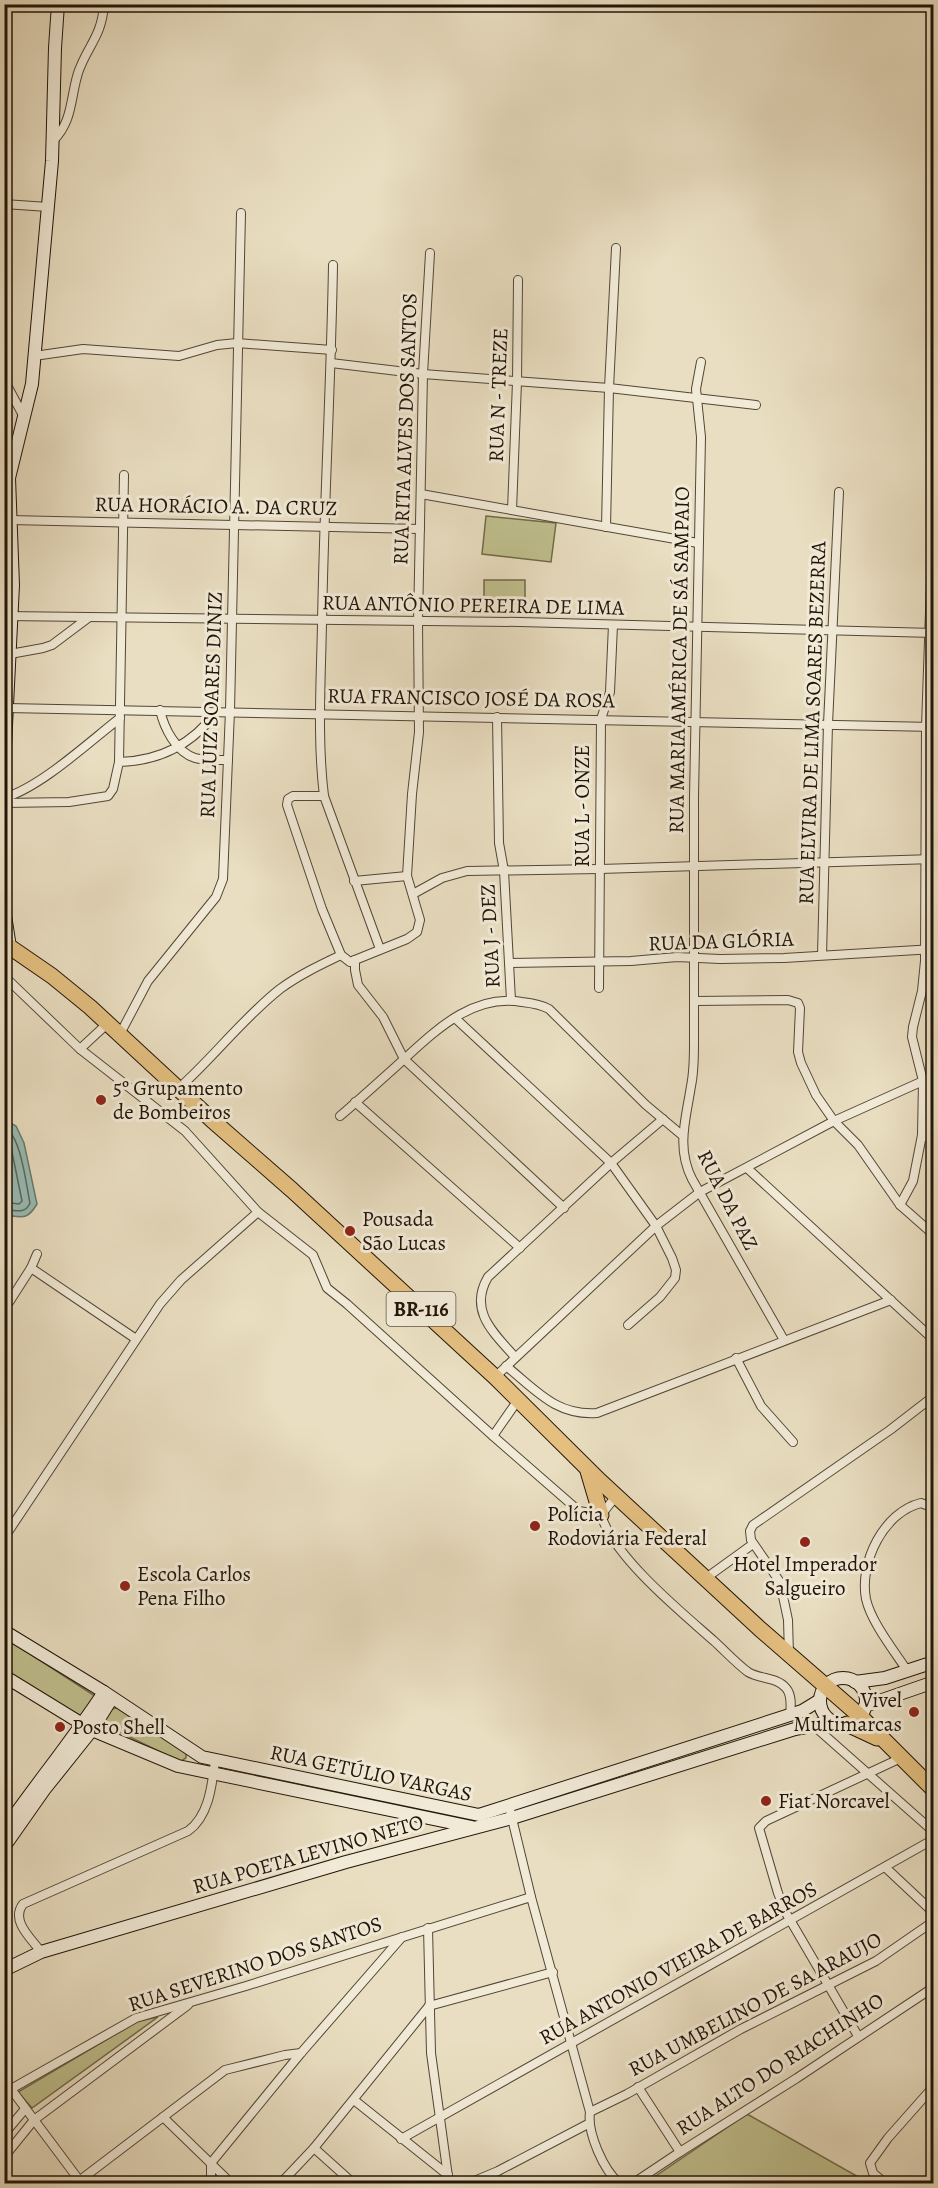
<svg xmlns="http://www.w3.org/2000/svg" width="938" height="2188" viewBox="0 0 938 2188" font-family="Alegreya,serif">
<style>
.green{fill:#bfbf8d;stroke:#706a4a;stroke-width:1.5}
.water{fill:#97bcb4;stroke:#68796f;stroke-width:1.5}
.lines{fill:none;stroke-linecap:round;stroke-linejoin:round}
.shore{stroke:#5c685e;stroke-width:1.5}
.street-casing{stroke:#534636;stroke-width:10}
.secondary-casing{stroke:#211408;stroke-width:14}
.highway-casing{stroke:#211408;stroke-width:17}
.street{stroke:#f1ead7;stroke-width:8}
.secondary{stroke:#f1ead7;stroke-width:12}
.highway{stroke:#e4bf80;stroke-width:15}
.poi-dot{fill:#8f2418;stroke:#f1ead7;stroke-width:2}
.labels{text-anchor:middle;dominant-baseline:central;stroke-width:6;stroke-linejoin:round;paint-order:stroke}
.shield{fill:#f1ead7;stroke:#5f5446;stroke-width:1.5}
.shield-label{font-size:20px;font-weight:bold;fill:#211408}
.street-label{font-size:21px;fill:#211408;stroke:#f1ead7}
.poi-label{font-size:21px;fill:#211408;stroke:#f1ead7;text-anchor:start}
</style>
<rect width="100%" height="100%" fill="#e9dec1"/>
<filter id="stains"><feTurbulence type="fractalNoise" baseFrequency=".00333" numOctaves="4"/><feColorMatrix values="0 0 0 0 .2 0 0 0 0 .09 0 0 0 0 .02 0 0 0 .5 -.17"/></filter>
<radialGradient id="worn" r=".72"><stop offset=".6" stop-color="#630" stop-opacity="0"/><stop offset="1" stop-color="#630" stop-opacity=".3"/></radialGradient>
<!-- green -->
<g class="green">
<polygon points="486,516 556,523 551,562 482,554"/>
<rect x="484" y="580" width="41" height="24"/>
<polygon points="4,1637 95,1696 79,1719 5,1670"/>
<polygon points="117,1708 186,1752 186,1758 181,1761 175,1759 113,1729 107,1723 105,1715 110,1709"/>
<polygon points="158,2017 32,2108 18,2092 138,2021"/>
<polygon points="747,2114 869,2183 644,2184"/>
</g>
<!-- water -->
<path class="water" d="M 5,1120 L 16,1126 L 24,1143 L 37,1204 C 27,1221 22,1217 5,1215 Z"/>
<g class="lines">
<!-- shore -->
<g class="shore">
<path d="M 4,1127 C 21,1135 26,1184 30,1203 C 25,1215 15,1210 4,1209"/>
<polyline points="4,1135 11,1147 22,1201 19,1204 4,1202"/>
</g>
<!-- street casing -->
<g class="street-casing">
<g id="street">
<path d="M 53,141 C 73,121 70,99 78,73 C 87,46 102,37 104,4"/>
<polyline points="4,204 48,207"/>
<path d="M 333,265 C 331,384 324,504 322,623 C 321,680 317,739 324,796 L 380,949"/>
<polyline points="34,356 83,349 179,356 217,345 237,343 332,350"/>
<path d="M 701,362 L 696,389 L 701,437 L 694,797 L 694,1043 C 694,1057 694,1072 691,1086 C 686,1119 676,1147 692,1179 L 784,1340"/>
<polyline points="331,363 423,374 609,388 756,405"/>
<polyline points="4,380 24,417"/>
<polyline points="421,494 698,543"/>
<polyline points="512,510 517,382 518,280"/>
<polyline points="10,520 420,529"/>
<polyline points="606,527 609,388 616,248"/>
<polyline points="4,616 520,622 934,633"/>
<polyline points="10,654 43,648 52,645 88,618"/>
<polyline points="7,708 934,727"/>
<path d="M 160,710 C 164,728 176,752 195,758 C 205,761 218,760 228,760"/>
<polyline points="497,717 499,843 504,871 511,1000"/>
<polyline points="119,762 124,475"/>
<polyline points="324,796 293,796 288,799 287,805 322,909 341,955 350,962 407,939 417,932 420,920 407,876 412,794 419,732 418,622 423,374 430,253"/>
<path d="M 4,798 C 41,787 89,742 120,718"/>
<path d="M 4,803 L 69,802 L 108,796 L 113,789 L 119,762 C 160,761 193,744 217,711"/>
<polyline points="354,881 407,876"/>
<polyline points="413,894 442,878 467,871 600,869 934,859"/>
<polyline points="822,955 828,724 839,492"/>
<polyline points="355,960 355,970 358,985 383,1017 404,1059 564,1208"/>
<polyline points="510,963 631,961 677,957 720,959 784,958 934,949"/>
<polyline points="4,976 80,1049 185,1131 258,1212 313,1255 327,1288 347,1304 493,1436 579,1511 601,1515"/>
<polyline points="599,988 601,719 610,692 613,625"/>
<polyline points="694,1001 788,1000 798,1003 800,1008 798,1052 801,1063 816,1095 834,1121 858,1145 900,1205 934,1235"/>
<polyline points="455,1018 611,1163 656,1226 672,1258 676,1270 675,1278 660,1297 628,1325"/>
<polyline points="120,1034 148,981 216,897 223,879 230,711 241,213"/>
<polyline points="80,1049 108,1023"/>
<path d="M 178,1089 C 214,1057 243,1018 280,989 C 299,975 320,965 341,955"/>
<polyline points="355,1102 520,1248"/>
<path d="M 340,1116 C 361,1098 382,1079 402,1061 C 435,1031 473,993 522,1002 C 531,1003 540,1004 549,1009 L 646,1105 L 683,1136"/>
<polyline points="922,1135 934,1140"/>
<polyline points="747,1168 934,1340"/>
<polyline points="900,1205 913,1181 922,1135 923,1081 912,1037 913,1027 922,991 925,961 926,727 934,497"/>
<polyline points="31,1268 136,1339"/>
<polyline points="4,1310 31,1268 37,1254"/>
<path d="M 515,1357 C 494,1333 468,1311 488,1277 L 611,1163 L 663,1119"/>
<polyline points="736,1358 761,1406 793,1442"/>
<path d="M 506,1366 C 536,1390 556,1416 597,1413 L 891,1300"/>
<polyline points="495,1377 656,1226 700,1192 834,1121 923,1081"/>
<polyline points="493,1436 518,1400"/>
<path d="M 617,1495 L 601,1515 C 614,1557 680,1611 714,1641 C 725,1651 736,1663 748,1672 C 759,1679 777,1677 786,1688 C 792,1695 791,1706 790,1715"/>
<polyline points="4,1538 160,1304 181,1280 258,1212"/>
<polyline points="706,1578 753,1544"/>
<polyline points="789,1655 788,1620 780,1582 751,1540 750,1531 753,1525 890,1430 934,1396"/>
<path d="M 908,1672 C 895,1652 871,1622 866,1599 C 859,1562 884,1512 921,1503 L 934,1508"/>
<polyline points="813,1725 934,1832"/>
<path d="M 509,1806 L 531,1897 L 590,2112 C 587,2132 603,2170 620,2184"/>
<polyline points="885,1867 934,1913"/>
<polyline points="428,1928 431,2053 449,2184"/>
<path d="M 41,1952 C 32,1939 10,1921 23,1904 L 188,1831 C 209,1816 212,1785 215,1761"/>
<polyline points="429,2006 553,1972"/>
<polyline points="858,2036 786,1913 778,1893 759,1828 766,1821 901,1758"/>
<polyline points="4,2082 11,2089"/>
<polyline points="638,2087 680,2152 797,2078 934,1987"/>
<polyline points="354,2100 448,2175"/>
<polyline points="590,2112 627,2094 741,2029 876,1961 934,1921"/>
<polyline points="163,2117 232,2184"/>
<polyline points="4,2134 25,2109"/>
<polyline points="401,2139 934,1839"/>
<polyline points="314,2148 354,2184"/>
<polyline points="4,2157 34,2120 188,2005"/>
<polyline points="75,2184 225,2070 285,2055 301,2053"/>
<polyline points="82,2184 11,2089 136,2018 246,1986 531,1897"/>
<polyline points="208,2184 211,2177 211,2163 301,2053 402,1937"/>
<polyline points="280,2184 314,2148 429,2006"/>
<polyline points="467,2184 498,2171 588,2124"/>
<polyline points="632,2184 680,2152"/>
<polyline points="886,2184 873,2173 870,2163 888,2138 934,2086"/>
</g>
</g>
<!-- secondary casing -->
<g class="secondary-casing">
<g id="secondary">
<polyline points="4,765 13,585 9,478 32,384 52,161 55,48 58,4"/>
<polyline points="4,909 10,947"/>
<polyline points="4,1631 104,1692 202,1757 479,1815 802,1711 820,1700"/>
<polyline points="4,1676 92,1730 178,1766 472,1827"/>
<circle cx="843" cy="1701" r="23"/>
<polyline points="855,1682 885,1678 934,1662"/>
<polyline points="865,1706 934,1682"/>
<path d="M 4,1830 C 37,1783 73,1739 104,1692"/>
<polyline points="4,1847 44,1790 92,1730 112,1698"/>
<polyline points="4,1970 41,1952 346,1862 512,1818 795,1729 833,1722"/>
</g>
</g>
<!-- highway casing -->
<g class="highway-casing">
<g id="highway">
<polyline points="4,943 52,976 90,1007 212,1120 292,1190 495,1377 600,1481 760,1629 860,1716 934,1790"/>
<polyline points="588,1471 601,1515"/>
<polyline points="847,1724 877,1738"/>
</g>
</g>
<!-- street -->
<use href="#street" class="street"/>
<!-- secondary -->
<use href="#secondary" class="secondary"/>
<!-- highway -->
<use href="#highway" class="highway"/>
</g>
<!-- markers -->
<g class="poi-dot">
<circle cx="101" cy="1100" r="6"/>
<circle cx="350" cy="1231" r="6"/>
<circle cx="535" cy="1526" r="6"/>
<circle cx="805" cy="1542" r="6"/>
<circle cx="125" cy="1586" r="6"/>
<circle cx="914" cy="1712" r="6"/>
<circle cx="60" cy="1727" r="6"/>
<circle cx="766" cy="1801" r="6"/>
</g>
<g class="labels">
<!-- shield labels -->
<rect class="shield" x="386.5" y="1292" width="69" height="34" rx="4.5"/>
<g class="shield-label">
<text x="421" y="1309">BR-116</text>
</g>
<!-- street labels -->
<g class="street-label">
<text transform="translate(498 395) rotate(-88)">RUA N - TREZE</text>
<text transform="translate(405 429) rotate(-88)">RUA RITA ALVES DOS SANTOS</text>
<text transform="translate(216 506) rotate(1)">RUA HORÁCIO A. DA CRUZ</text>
<text transform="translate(473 605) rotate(1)">RUA ANTÔNIO PEREIRA DE LIMA</text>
<text transform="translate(679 660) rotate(-89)">RUA MARIA AMÉRICA DE SÁ SAMPAIO</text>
<text transform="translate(471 698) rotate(1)">RUA FRANCISCO JOSÉ DA ROSA</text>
<text transform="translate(211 705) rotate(-88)">RUA LUIZ SOARES DINIZ</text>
<text transform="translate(812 723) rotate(-88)">RUA ELVIRA DE LIMA SOARES BEZERRA</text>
<text transform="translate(582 806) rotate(-90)">RUA L - ONZE</text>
<text transform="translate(490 936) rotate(-93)">RUA J - DEZ</text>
<text transform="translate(721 941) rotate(-2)">RUA DA GLÓRIA</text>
<text transform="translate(728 1200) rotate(63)">RUA DA PAZ</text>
<text transform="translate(371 1773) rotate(12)">RUA GETÚLIO VARGAS</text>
<text transform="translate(308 1854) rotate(-16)">RUA POETA LEVINO NETO</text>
<text transform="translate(678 1963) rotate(-29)">RUA ANTONIO VIEIRA DE BARROS</text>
<text transform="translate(255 1964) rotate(-18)">RUA SEVERINO DOS SANTOS</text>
<text transform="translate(755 2004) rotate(-28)">RUA UMBELINO DE SA ARAUJO</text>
<text transform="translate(780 2064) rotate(-33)">RUA ALTO DO RIACHINHO</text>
</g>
<!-- poi labels -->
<g class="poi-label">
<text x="113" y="1088">5º Grupamento<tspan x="113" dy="24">de Bombeiros</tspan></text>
<text x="362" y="1219">Pousada<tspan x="362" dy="24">São Lucas</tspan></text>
<text x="547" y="1514">Polícia<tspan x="547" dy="24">Rodoviária Federal</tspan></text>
<text x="805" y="1564" text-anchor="middle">Hotel Imperador<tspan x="805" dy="24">Salgueiro</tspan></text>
<text x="137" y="1574">Escola Carlos<tspan x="137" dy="24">Pena Filho</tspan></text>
<text x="902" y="1700" text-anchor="end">Vivel<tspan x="902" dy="24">Multimarcas</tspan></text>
<text x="72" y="1727">Posto Shell</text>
<text x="778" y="1801">Fiat Norcavel</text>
</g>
</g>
<!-- margin -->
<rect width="938" height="2188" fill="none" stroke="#e9dec1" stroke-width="24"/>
<rect x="6" y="6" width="926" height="2176" fill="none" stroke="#211408" stroke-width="3"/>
<rect x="12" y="12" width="914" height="2164" fill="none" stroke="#211408" stroke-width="1.5"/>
<rect width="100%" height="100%" filter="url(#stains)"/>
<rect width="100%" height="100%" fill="url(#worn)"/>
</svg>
